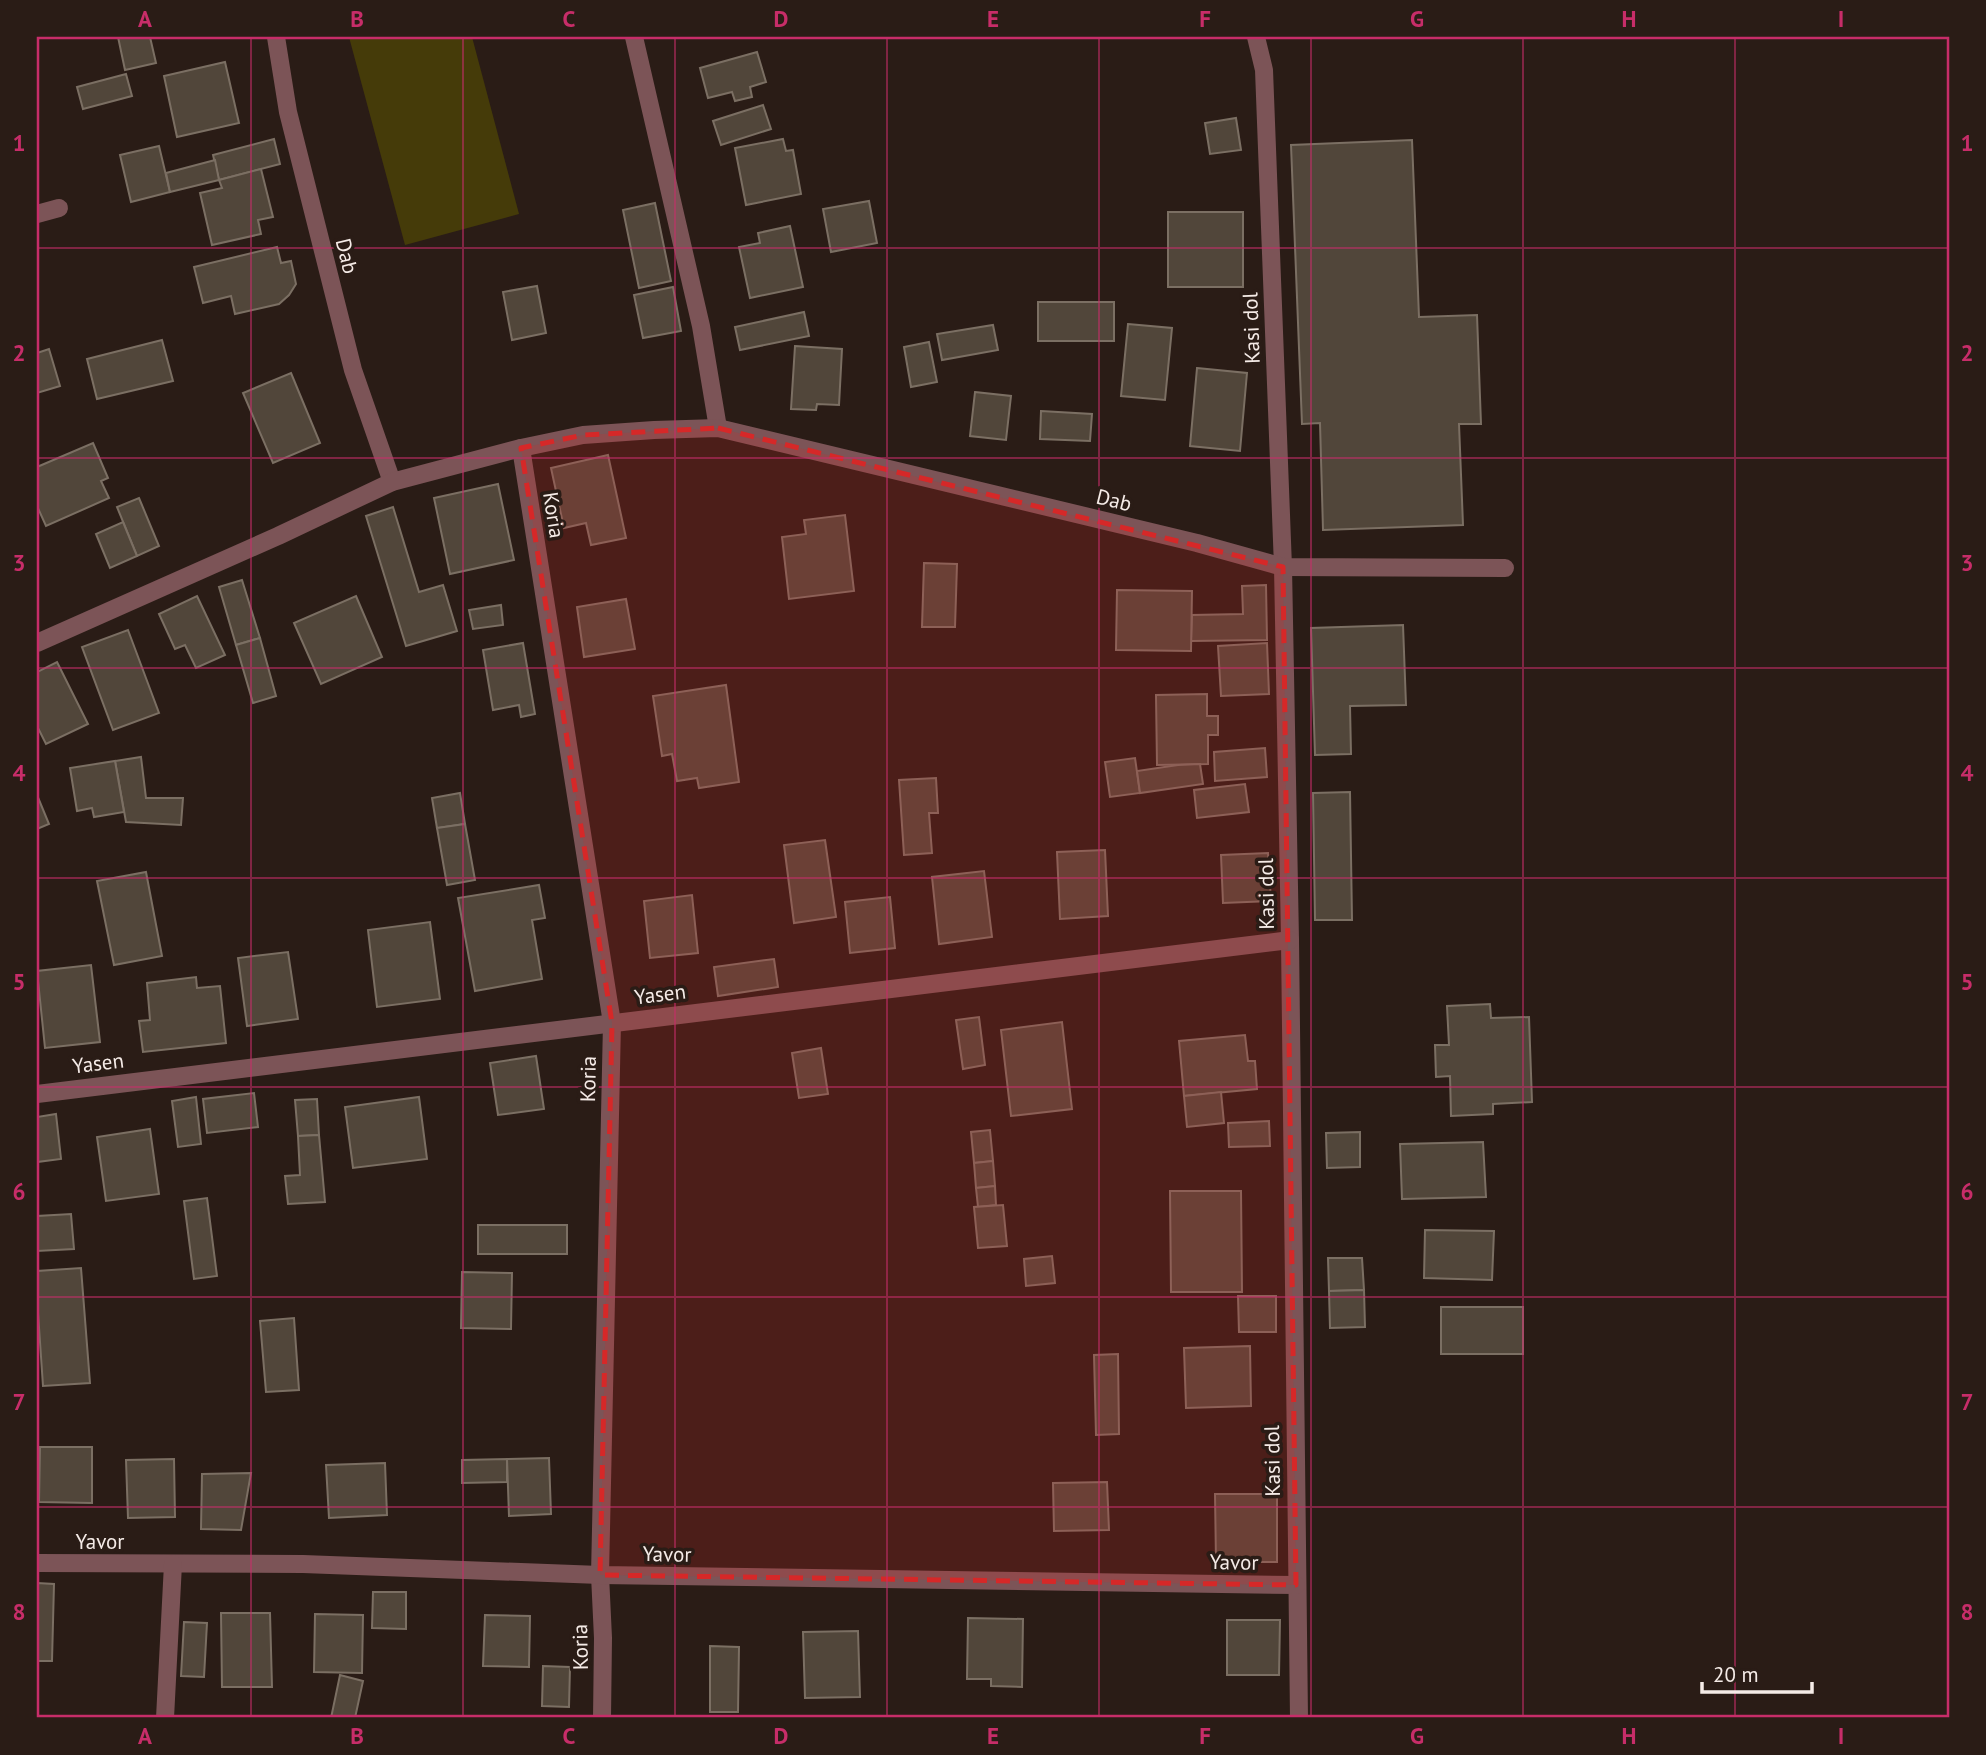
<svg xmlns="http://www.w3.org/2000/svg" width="1986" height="1755" viewBox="0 0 1986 1755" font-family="'PT Sans',sans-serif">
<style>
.green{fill:#453b09}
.building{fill:#51463a;stroke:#7b6f63;stroke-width:2}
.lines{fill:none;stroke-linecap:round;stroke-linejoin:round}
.minor{stroke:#7c5457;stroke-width:18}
.marked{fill:#d62828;fill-opacity:0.2;stroke:#d62828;stroke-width:5;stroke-dasharray:14 9;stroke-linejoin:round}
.grid{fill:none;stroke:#c72d69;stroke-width:2;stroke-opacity:0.55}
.labels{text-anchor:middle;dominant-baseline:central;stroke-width:7;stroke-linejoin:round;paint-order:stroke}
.street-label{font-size:21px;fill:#f5ebe7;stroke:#2a1c16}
.neatline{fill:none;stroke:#c72d69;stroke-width:2.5}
.grid-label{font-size:23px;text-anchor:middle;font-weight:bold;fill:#c72d69}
</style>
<rect width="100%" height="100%" fill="#2a1c16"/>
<!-- green -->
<polygon class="green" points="349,37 472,37 519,214 405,245"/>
<!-- building -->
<g class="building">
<polygon points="118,37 150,37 156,63 125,70"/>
<polygon points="757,52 766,82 750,87 752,97 735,101 732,92 708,98 700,68"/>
<polygon points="225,62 239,123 177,137 164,76"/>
<polygon points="126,74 132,96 83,109 77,87"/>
<polygon points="763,105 771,129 721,145 713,121"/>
<polygon points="1236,118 1241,150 1210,154 1205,123"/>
<polygon points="274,139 280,164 219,180 213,155"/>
<polygon points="783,139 786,151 793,150 801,194 746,205 735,148"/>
<polygon points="1412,140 1419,317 1477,315 1481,424 1459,424 1463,525 1323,530 1320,423 1302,424 1291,145"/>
<polygon points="159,146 170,192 131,202 120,155"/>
<polygon points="215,160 219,180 170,192 166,173"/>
<polygon points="261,169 273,217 258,220 261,234 212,245 200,193 222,188 219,180"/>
<polygon points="869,201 877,243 831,252 823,209"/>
<polygon points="655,203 671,281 639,288 623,210"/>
<rect x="1168" y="212" width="75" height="75"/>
<polygon points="790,226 803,287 750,298 739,247 760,243 758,233"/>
<polygon points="277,247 281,263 291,261 296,284 289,295 279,304 235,314 231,296 203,303 194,267"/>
<polygon points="537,286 546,333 512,340 503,292"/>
<polygon points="673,287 681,331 643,338 634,295"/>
<rect x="1038" y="302" width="76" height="39"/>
<polygon points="804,312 809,336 740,350 735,327"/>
<polygon points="1128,324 1172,328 1165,400 1121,396"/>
<polygon points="993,325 998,350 942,360 937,334"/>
<polygon points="162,340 173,381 97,399 87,359"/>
<polygon points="929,342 937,382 911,387 904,347"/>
<polygon points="795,346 842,349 839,405 817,404 816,410 791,409"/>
<polygon points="49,349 60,386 37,393 37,353"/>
<polygon points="1197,368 1247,373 1240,451 1190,446"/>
<polygon points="291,373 320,443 273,463 243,393"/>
<polygon points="975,392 1011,396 1006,440 970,436"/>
<polygon points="1041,411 1092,414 1090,441 1040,439"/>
<polygon points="93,443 108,478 101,481 109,498 46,526 37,506 37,467"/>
<polygon points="608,455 626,538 591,545 586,523 564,528 551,468"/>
<polygon points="498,484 514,560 450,574 434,498"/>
<polygon points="139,498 159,546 137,556 117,507"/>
<polygon points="393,507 419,592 443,585 457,631 406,646 366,516"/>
<polygon points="845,515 854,591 789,599 782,537 806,534 804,520"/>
<polygon points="123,522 137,556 110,568 96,534"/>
<polygon points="924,563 957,564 955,627 922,627"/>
<polygon points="242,580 260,638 236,645 219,587"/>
<polygon points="1266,585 1267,640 1191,641 1192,615 1243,614 1242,586"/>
<polygon points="1117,590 1192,591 1191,651 1116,650"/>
<polygon points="197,596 225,655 196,668 185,645 175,649 159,614"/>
<polygon points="356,596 382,657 321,684 294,623"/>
<polygon points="626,599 635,649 584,657 577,607"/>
<polygon points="501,605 503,625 473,629 469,610"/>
<polygon points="1403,625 1406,705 1350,706 1351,754 1315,755 1311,628"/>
<polygon points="128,630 159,713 113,730 82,647"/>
<polygon points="260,638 276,696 253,703 236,645"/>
<polygon points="523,643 535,714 521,717 519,705 493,710 483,650"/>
<polygon points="1267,643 1269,694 1221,696 1218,646"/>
<polygon points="57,662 88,724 46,744 37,726 37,672"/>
<polygon points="726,685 739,782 699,788 697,778 677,781 672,754 662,756 653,696"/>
<polygon points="1207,694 1207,716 1218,716 1218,735 1208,735 1208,764 1157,765 1156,695"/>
<polygon points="1265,748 1267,777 1215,781 1214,752"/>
<polygon points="141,757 146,798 183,798 181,825 126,822 115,761"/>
<polygon points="1135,758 1140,793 1110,797 1105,762"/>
<polygon points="115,761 124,812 94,817 92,808 77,811 70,768"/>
<polygon points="1200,764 1203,784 1140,793 1137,771 1178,765"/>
<polygon points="936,778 938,813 929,813 932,853 904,855 899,780"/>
<polygon points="1245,784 1249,812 1197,818 1194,790"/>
<polygon points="1350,792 1352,920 1315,920 1313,793"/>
<polygon points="460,793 465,824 437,828 432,798"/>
<polygon points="37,795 49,824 37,829"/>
<polygon points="465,824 475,880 447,885 437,828"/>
<polygon points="825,840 836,917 794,923 784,845"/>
<polygon points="1105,850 1108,916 1060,919 1057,852"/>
<polygon points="1268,853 1271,901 1223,903 1221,855"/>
<polygon points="984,871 992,937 939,944 932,877"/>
<polygon points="146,872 162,956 114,965 97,881"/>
<polygon points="539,885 545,918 532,920 542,979 475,991 458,898"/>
<polygon points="692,895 698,953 650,958 644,901"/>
<polygon points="890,897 895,948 850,953 845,902"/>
<polygon points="430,922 440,999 377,1007 368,930"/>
<polygon points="288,952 298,1019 247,1026 238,958"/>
<polygon points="774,959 778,987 718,996 714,967"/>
<polygon points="91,965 100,1042 45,1048 37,971"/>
<polygon points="196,977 197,988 220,986 226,1043 143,1052 139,1021 150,1020 147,983"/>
<polygon points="1490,1004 1491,1018 1529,1017 1532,1102 1493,1104 1493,1114 1451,1116 1450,1076 1436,1077 1435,1045 1449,1045 1447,1006"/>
<polygon points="979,1017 985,1065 963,1069 956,1020"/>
<polygon points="1062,1022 1072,1109 1011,1116 1001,1030"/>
<polygon points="1245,1035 1248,1061 1255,1061 1257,1089 1184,1096 1179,1041"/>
<polygon points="821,1048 828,1094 799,1098 792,1053"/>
<polygon points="536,1056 544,1109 498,1115 490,1063"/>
<polygon points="1221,1092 1224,1123 1187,1127 1184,1096"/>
<polygon points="254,1093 258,1127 207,1133 203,1099"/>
<polygon points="196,1097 201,1144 178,1147 172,1101"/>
<polygon points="419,1097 427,1159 353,1168 345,1107"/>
<polygon points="317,1099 319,1135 298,1136 295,1100"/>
<polygon points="56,1114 61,1159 37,1162 37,1117"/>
<polygon points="1269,1121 1270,1146 1229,1147 1228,1123"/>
<polygon points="150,1129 159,1194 106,1201 97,1137"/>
<polygon points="990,1130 993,1161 974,1163 971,1132"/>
<polygon points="1360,1132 1360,1167 1327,1168 1326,1133"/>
<polygon points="319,1135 325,1202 288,1204 285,1176 300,1175 298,1136"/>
<polygon points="1483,1142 1486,1197 1402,1199 1400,1144"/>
<polygon points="993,1161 995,1186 976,1188 974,1163"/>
<polygon points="995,1186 996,1205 978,1207 976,1188"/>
<polygon points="1170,1191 1241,1191 1242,1292 1171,1292"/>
<polygon points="207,1198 217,1276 194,1279 184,1201"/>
<polygon points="1003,1205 1007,1246 978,1248 974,1207"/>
<polygon points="71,1214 74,1249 37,1251 37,1216"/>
<rect x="478" y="1225" width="89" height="29"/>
<polygon points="1425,1230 1494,1231 1492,1280 1424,1278"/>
<polygon points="1052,1256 1055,1283 1026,1286 1024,1259"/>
<polygon points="1328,1258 1362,1258 1364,1290 1329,1291"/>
<polygon points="81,1268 90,1383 43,1386 37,1298 37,1271"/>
<polygon points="462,1272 512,1273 511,1329 461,1328"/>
<polygon points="1364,1290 1365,1327 1330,1328 1329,1291"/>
<polygon points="1238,1296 1276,1296 1276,1332 1239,1332"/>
<rect x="1441" y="1307" width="82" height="47"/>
<polygon points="294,1318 299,1390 266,1392 260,1321"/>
<polygon points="1250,1346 1251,1406 1186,1408 1184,1348"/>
<polygon points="1118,1354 1119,1434 1096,1435 1094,1355"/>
<polygon points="40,1447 92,1447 92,1503 39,1502"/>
<polygon points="549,1458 551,1514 509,1516 507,1459"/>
<polygon points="174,1459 175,1517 128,1518 126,1460"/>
<polygon points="507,1459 507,1482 462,1483 462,1460"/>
<polygon points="385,1463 387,1515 329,1518 326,1465"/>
<polygon points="251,1473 241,1530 201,1529 202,1474"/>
<polygon points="1107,1482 1109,1530 1054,1531 1053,1483"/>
<polygon points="1215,1494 1277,1494 1277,1562 1216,1562"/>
<polygon points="37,1583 54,1584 52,1661 37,1661"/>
<polygon points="373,1592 406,1592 406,1629 372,1628"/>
<polygon points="221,1613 270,1613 272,1687 222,1687"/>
<polygon points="315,1614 363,1615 362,1673 314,1672"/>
<polygon points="485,1615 530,1616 529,1667 483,1666"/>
<polygon points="968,1618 1023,1619 1022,1687 991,1686 991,1679 967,1679"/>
<polygon points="1227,1620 1280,1620 1279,1675 1227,1675"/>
<polygon points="184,1622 207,1623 204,1677 181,1676"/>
<polygon points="858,1631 860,1697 805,1698 803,1632"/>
<polygon points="710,1646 739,1647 738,1712 710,1712"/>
<polygon points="543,1666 570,1667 569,1707 542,1706"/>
<polygon points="340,1675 363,1681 355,1718 331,1718"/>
</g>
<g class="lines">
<!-- minor -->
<g class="minor">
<polyline points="276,37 288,112 353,370 392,482"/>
<polyline points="634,37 701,326 718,428"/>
<polyline points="1256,37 1264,70 1283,567 1290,940 1299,1718"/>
<polyline points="37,214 59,208"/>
<polyline points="521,448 612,1023 600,1575 603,1638 602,1718"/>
<polyline points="37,643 278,536 392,482 521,448 583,435 654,430 718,428 1197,543 1283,567 1505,568"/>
<polyline points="37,1094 1290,940"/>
<polyline points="37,1563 303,1564 600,1575 1296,1585"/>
<polyline points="165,1718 173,1564"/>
</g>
</g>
<!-- marked area -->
<path class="marked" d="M 718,428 L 1283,567 L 1296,1585 L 600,1575 L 612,1023 L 521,448 L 583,435 Z"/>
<!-- grid -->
<path class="grid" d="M 251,37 L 251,1718M 463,37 L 463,1718M 675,37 L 675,1718M 887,37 L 887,1718M 1099,37 L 1099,1718M 1311,37 L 1311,1718M 1523,37 L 1523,1718M 1735,37 L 1735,1718M 37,248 L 1949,248M 37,458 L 1949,458M 37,668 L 1949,668M 37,878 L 1949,878M 37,1087 L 1949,1087M 37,1297 L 1949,1297M 37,1507 L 1949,1507"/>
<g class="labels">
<!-- street labels -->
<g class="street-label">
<text transform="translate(347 256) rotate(76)">Dab</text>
<text transform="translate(1251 328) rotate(-92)">Kasi dol</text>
<text transform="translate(1114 500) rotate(14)">Dab</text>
<text transform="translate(554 515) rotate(81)">Koria</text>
<text transform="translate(1266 894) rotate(-91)">Kasi dol</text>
<text transform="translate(660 994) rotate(-7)">Yasen</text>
<text transform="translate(98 1063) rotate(-7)">Yasen</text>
<text transform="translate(588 1079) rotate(-89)">Koria</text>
<text transform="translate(1272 1461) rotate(-91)">Kasi dol</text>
<text x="100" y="1541">Yavor</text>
<text transform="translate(667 1554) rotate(1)">Yavor</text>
<text transform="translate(1234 1562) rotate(1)">Yavor</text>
<text transform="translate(580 1647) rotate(-91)">Koria</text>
</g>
</g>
<!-- border -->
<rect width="1986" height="1755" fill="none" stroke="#2a1c16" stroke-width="77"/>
<!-- scale -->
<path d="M1702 1682v10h110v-10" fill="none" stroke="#f5ebe7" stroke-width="3.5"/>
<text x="1713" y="1682" font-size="21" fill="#f5ebe7" stroke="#2a1c16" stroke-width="5" paint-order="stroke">20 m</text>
<rect x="38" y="38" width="1910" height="1678" class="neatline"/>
<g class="grid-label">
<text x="145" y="27">A</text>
<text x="357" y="27">B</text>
<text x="569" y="27">C</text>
<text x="781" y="27">D</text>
<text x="993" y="27">E</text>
<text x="1205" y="27">F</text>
<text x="1417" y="27">G</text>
<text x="1629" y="27">H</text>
<text x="1841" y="27">I</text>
<text x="19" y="151">1</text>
<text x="1967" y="151">1</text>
<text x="19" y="361">2</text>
<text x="1967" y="361">2</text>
<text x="19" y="571">3</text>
<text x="1967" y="571">3</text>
<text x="19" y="781">4</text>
<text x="1967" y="781">4</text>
<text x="19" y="990">5</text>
<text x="1967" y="990">5</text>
<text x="19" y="1200">6</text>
<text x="1967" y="1200">6</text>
<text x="19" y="1410">7</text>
<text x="1967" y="1410">7</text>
<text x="19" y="1620">8</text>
<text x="1967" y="1620">8</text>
<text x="145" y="1744">A</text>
<text x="357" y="1744">B</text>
<text x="569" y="1744">C</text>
<text x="781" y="1744">D</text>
<text x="993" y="1744">E</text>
<text x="1205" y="1744">F</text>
<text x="1417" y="1744">G</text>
<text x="1629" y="1744">H</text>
<text x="1841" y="1744">I</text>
</g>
</svg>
